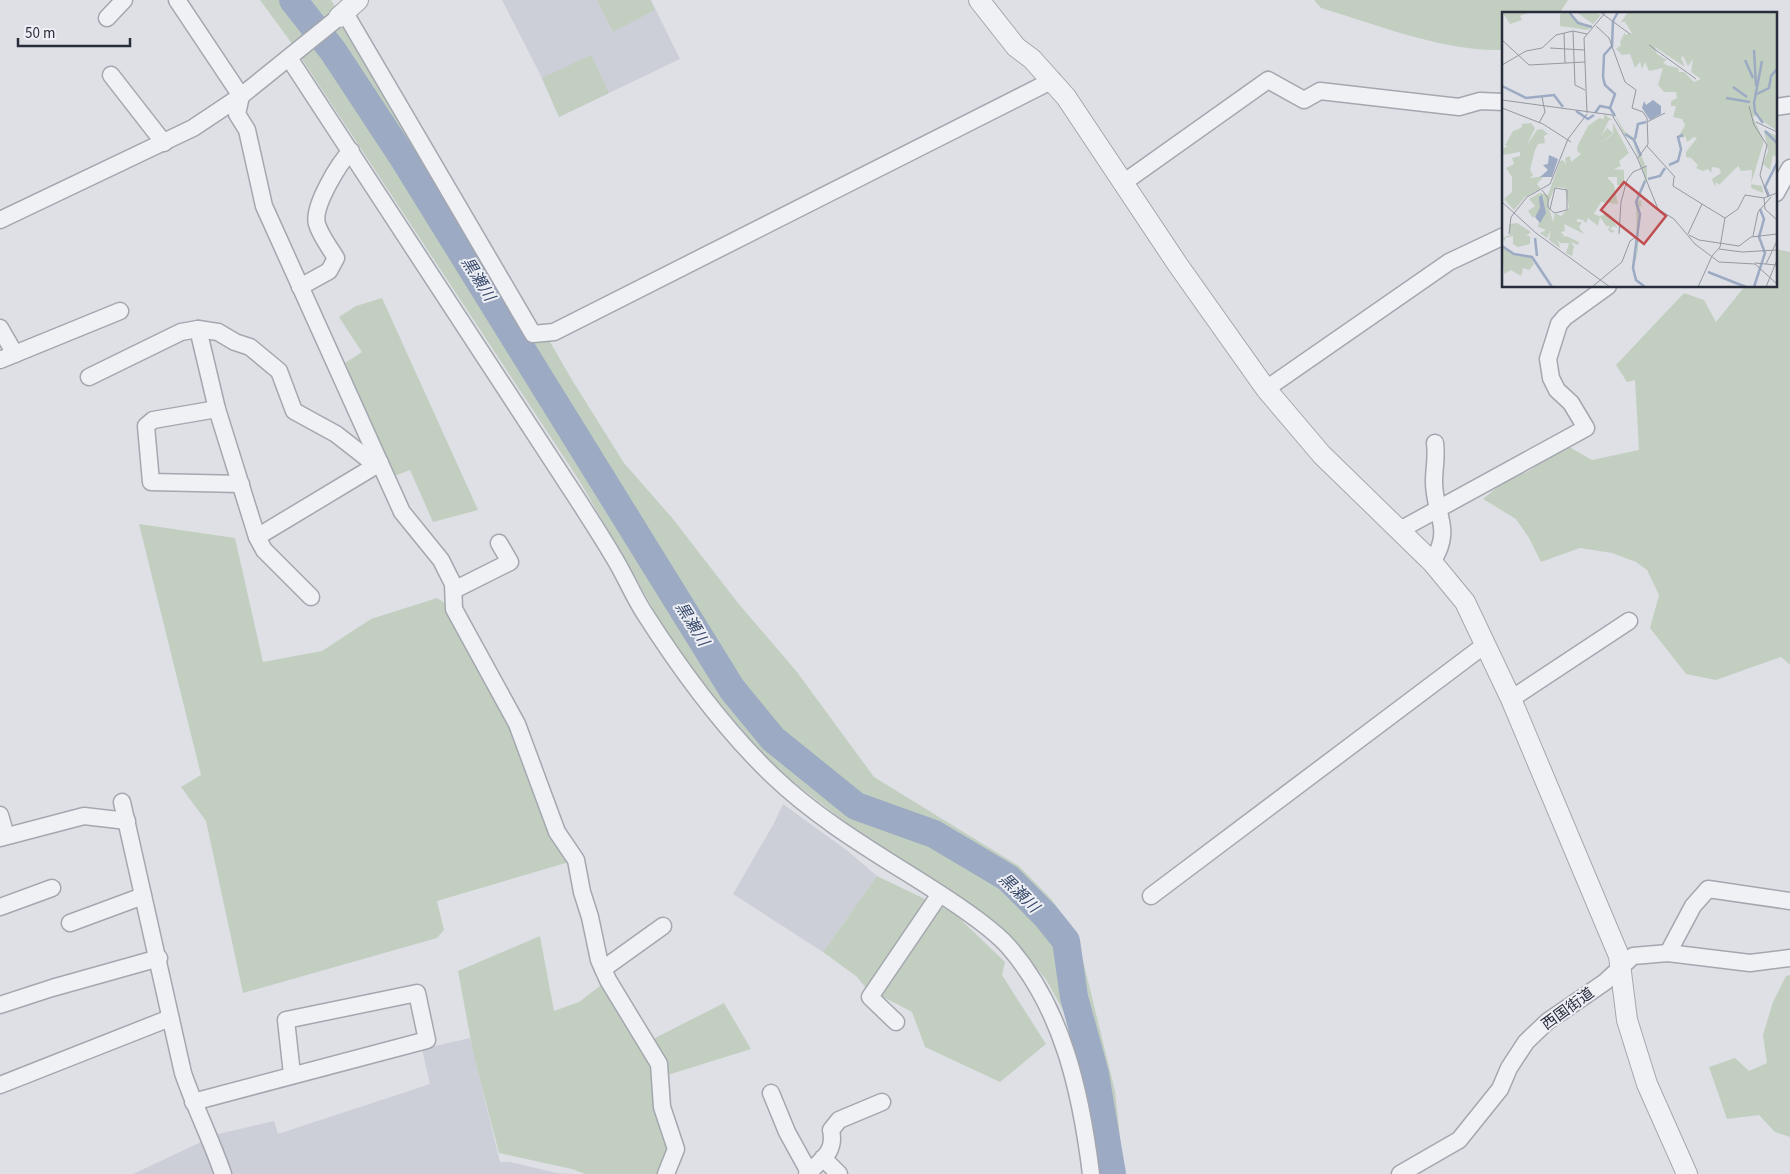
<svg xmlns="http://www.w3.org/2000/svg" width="1790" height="1174" viewBox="0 0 1790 1174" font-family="'Source Sans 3','Noto Sans JP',sans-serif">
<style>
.built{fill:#cccfd7}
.green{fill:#c2cfc0}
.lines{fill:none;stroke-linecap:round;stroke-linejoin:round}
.river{stroke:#9caac3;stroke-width:28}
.minor-casing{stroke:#a4a7af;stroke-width:19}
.tertiary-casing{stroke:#a4a7af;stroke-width:22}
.minor{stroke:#f0f1f4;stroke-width:16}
.tertiary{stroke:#f0f1f4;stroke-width:20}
.labels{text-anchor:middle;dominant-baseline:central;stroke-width:4;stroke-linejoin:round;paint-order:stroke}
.street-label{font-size:15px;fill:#292d3b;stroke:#edeff4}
.water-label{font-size:16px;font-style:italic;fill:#37486a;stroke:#edeff4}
.inset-river{fill:none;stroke:#9caac3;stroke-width:2.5}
.inset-road{fill:none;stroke:#9698a2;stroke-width:1}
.view{fill:#c04e51;fill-opacity:0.15;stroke:#c04e51;stroke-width:2.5}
.inset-edge{fill:none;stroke:#292d3b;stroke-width:2.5}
</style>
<rect width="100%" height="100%" fill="#dee0e6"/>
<!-- built -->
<g class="built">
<polygon points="502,0 651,0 680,59 559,117 540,74"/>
<polygon points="783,804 849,852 877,876 823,952 733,894 773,825"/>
<polygon points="470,1038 500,1162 510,1162 557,1173 574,1174 133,1174 218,1134 274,1121 278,1134 430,1084 422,1049"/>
</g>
<!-- green -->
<g class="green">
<polygon points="260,0 331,0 396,107 527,332 549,340 572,380 624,463 673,519 738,603 797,672 874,777 1019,866 1052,900 1077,936 1115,1091 1124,1174 1098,1174 1084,1064 1066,1016 1047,981 1017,943 960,897 878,847 767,762 678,652 579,480 290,41"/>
<polygon points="597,0 650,0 655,10 613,32"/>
<path d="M 1314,0 L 1568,0 L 1559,14 L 1504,14 L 1504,50 C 1444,52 1378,25 1321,8 Z"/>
<polygon points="591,55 609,93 559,117 542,78"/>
<polygon points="1776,249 1790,252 1790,665 1781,657 1716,680 1686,674 1650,628 1659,595 1647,570 1636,562 1612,553 1580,548 1541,562 1529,538 1516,519 1483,499 1506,480 1529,471 1566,445 1592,460 1639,450 1635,380 1627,382 1616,365 1684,293 1704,300 1716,322 1745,286 1776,286"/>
<polygon points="382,298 478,510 433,522 410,470 387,479 337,368 362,352 339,317 356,306"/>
<polygon points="139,524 235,538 263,662 322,651 371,619 437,598 454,609 576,860 437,901 444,930 437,938 243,993 206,821 181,787 201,775"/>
<polygon points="877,876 954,913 1005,962 1002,975 1046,1044 1000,1082 925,1047 912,1012 866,988 856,976 823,952"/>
<polygon points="540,936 554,1011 579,1002 608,980 651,1040 724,1003 751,1049 661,1077 676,1149 666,1174 585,1174 572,1169 499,1153 473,1052 458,971"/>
<polygon points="1790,975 1790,1137 1775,1132 1759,1115 1727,1119 1709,1067 1735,1058 1749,1071 1767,1063 1763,1035 1773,1002 1786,976"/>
</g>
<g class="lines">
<!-- river -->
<polyline class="river" points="293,0 333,51 402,156 732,689 773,739 856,806 934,834 1008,878 1046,916 1066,941 1074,997 1095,1074 1112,1174"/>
<!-- minor casing -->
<g class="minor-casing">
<g id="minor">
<polyline points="177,0 241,96 237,114 247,130 264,206 402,512 441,560 453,584 454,609 517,724 557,832 576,860 582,892 590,917 599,960 608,980 659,1064 662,1107 676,1149 666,1174"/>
<polyline points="345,13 533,334 554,332 1053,80"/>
<polyline points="107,18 124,0"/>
<path d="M 289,58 L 578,500 C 590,519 602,537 613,556 C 625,575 633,596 645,614 C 682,672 724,729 773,776 C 820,821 876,853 931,888 C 953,902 991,927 1008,946 C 1063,1009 1081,1093 1091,1174"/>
<polyline points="111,75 164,143"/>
<polyline points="1776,107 1790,105"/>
<polyline points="1123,183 1268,80 1304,100 1320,91 1459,107 1480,101 1504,102"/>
<polyline points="1776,193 1790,168"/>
<polyline points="0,220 193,128 241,96 339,17"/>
<path d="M 300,287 L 329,271 L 336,258 C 330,248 320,235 317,224 C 312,207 339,163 351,151"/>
<polyline points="0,328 15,354"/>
<polyline points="198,329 217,409 257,537 264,550 311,597"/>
<polyline points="0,360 120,311"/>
<polyline points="89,377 181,332 198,329 218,332 235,342 250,347 279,371 294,411 336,434 368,459 380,463"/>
<polyline points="1266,389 1449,262 1504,236"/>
<polyline points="217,409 153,420 146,426 151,482 241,484"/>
<polyline points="1398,531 1586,428 1571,403 1557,390 1551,378 1548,359 1559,324 1565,317 1608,286"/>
<polyline points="257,537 380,463"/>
<path d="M 1432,562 C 1454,529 1434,514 1434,482 C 1434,468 1437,457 1435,443"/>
<polyline points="454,590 510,562 499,543"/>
<polyline points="1511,699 1629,621"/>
<path d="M 122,802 L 183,1073 C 195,1108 211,1139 223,1174"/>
<polyline points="0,815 6,836"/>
<polyline points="0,838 84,816 127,821"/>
<polyline points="1151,896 1486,644"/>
<polyline points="0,907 52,888"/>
<polyline points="70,923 143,896"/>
<polyline points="1668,953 1693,906 1708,889 1790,901"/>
<polyline points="603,969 663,926"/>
<polyline points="0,1005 52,988 159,958"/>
<polyline points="896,1022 870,997 940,894"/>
<polyline points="0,1085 170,1018"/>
<polyline points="771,1093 787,1132 809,1172"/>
<polyline points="193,1102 427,1040 417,993 286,1020 292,1074"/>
<polyline points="823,1158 839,1174"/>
<path d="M 807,1174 C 822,1159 836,1152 831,1130 L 839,1120 L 882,1102"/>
<polyline points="1400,1174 1459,1140 1500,1089 1509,1068 1526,1042 1548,1021 1605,982 1633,956 1668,953 1750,963 1790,958"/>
</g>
</g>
<!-- tertiary casing -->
<g class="tertiary-casing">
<g id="tertiary">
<polyline points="979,0 1016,47 1032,59 1066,97 1178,265 1266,389 1322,455 1432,562 1465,602 1511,699 1619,956 1627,1020 1647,1084 1687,1174"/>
<polyline points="339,17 358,0"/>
</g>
</g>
<!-- minor -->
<use href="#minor" class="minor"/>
<!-- tertiary -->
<use href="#tertiary" class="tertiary"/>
</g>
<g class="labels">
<!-- street labels -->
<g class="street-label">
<text transform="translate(1568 1009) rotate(-36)">西国街道</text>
</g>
<!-- water labels -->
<g class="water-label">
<text transform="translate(478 279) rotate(58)">黒瀬川</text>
<text transform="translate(692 624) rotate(58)">黒瀬川</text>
<text transform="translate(1019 893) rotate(44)">黒瀬川</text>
</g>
</g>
<!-- overview -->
<g transform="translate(1502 12)">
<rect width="275" height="275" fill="#dee0e6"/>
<path d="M 0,0 L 13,1 L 29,0 L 18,4 L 20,8 L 8,12 ZM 63,0 L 88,16 L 86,18 L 58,14 L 58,2 ZM 74,0 L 92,0 L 99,3 L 91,12 ZM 126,0 L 275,0 L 275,119 L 262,110 L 256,102 L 251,105 L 262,129 L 249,172 L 260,174 L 261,181 L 249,176 L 250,158 L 239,159 L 236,154 L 217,173 L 214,170 L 213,175 L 210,167 L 219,161 L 217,156 L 210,155 L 209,161 L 206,157 L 201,159 L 194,156 L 196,153 L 189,146 L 184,145 L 184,140 L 195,126 L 192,125 L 185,130 L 183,123 L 182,126 L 177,124 L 183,113 L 180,107 L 171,105 L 174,94 L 169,94 L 169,89 L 175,86 L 174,80 L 162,80 L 156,73 L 161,56 L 147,59 L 143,50 L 140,57 L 138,50 L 133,56 L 128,42 L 120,43 L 114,37 L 119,33 L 118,30 L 123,20 L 123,23 L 130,21 L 123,10 L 119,10 ZM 153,35 L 183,55 L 179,46 L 181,44 L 186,54 L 191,47 L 189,60 L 199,67 L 192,70 L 182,60 L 177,60 L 176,56 L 164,53 L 161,50 L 165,48 L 155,42 ZM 109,96 L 123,120 L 131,125 L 133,129 L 145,157 L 145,167 L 136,189 L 139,188 L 140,194 L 137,195 L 136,239 L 132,255 L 134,267 L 144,275 L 134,270 L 130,256 L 135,239 L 134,189 L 143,166 L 130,126 L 122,122 ZM 102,102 L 110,108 L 107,108 L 99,124 L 105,116 L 111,121 L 99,131 L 111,122 L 111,111 L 127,141 L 117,149 L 119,154 L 112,157 L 122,158 L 122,174 L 115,173 L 115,165 L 105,165 L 112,173 L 116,192 L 99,190 L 92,202 L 97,204 L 107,202 L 116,216 L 111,214 L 108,217 L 113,219 L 109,221 L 106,217 L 108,214 L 104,214 L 98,205 L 96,214 L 86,206 L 84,212 L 84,209 L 83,211 L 81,208 L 75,207 L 75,210 L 80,210 L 77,215 L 82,222 L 62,212 L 63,219 L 59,220 L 62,224 L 58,225 L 64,224 L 77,230 L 76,233 L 68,230 L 72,234 L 70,244 L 64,241 L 67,231 L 58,231 L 56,227 L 58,236 L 47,228 L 49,218 L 45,226 L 38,221 L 44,218 L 36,215 L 42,184 L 37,200 L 31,206 L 26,199 L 33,194 L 27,187 L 38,181 L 46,183 L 58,149 L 61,148 L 64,153 L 63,146 L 68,144 L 69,150 L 79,142 L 75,139 L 76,133 L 86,114 L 97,106 L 102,107 ZM 53,175 L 63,176 L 67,196 L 59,204 L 53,201 L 51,210 L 46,192 ZM 29,111 L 33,116 L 25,133 L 35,118 L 40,117 L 46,122 L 42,124 L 43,131 L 36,132 L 33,138 L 28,158 L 31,163 L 28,166 L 42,164 L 35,172 L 39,177 L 23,185 L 12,198 L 2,187 L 10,180 L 10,165 L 4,156 L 12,152 L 10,146 L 18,144 L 18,140 L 0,143 L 1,136 L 6,135 L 3,133 L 11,119 L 19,116 L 20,112 ZM 262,118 L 275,124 L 275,145 L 271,143 L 268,158 L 261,152 L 266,139 ZM 15,211 L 29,220 L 24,224 L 28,224 L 28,232 L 16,235 L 11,232 L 11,224 L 3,226 L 3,229 L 0,226 L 8,223 L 7,212 ZM 0,235 L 13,244 L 29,245 L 32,252 L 27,258 L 21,256 L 19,264 L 9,258 L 2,262 Z" fill="#c2cfc0" fill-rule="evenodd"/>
<path d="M 151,88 L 159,94 L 159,102 L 148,108 L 140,96 L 142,89 L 144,93 ZM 47,143 L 56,147 L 50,165 L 38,165 L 46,158 L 41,153 L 46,152 ZM 40,183 L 44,201 L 38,211 L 33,205 L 38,196 L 37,185 Z" fill="#9caac3"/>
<path class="inset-river" d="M 67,0 L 76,11 L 90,15M 252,38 L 254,74M 243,48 L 251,66M 260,49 L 252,91 L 253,100 L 261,111M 0,74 L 24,86 L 52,83 L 61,95M 231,75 L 245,85M 253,83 L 267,76 L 269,64 L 275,57M 224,86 L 248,90M 74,99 L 86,107 L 92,103M 93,101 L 98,94 L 108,96M 113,104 L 108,96 L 113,82 L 103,73 L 101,65 L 102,43 L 110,34 L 111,9 L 116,0M 263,119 L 275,131M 123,122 L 132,128 L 139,144M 133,127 L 136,112 L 144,110M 167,153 L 176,149 L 179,137 L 176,125 L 181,123M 146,167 L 158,164 L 163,156M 267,184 L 263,175 L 275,151M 33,226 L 35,244M 0,234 L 12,242 L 30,245 L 50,275M 206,260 L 244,275M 143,275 L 134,268 L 131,256 L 138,202 L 134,190 L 143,169M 252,275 L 263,241 L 257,225 L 262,207 L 258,197"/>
<path class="inset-road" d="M 98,0 L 128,22M 94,14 L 107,26 L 123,70 L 134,78 L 130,96 L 141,100 L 145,106 L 146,132 L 136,146M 71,19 L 73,73 L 83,78M 62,21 L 63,51M 0,28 L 27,53 L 83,50M 147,33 L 194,67M 48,36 L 82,38M 0,53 L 24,39 L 40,36 L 54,23 L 71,19 L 85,22M 0,88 L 110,103 L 135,145 L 156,197 L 172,207 L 193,232 L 217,250 L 253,252 L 275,272M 247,94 L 252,113 L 265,133 L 258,163 L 266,185M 0,96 L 41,112 L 69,130M 85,101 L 82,26 L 103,1M 145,110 L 163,101M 254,110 L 275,120M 37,111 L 43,100 L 40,85M 145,134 L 173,165M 172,165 L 171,174 L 200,192M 40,178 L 46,186 L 46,195 L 51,200 L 53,201 L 65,198 L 65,178 L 53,176 L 48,197M 262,186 L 263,197 L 275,208M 0,190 L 34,221 L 108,275M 7,222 L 9,205 L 25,185 L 48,172 L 66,127 L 85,102M 117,222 L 119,190 L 125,168 L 131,160 L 145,154M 186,222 L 200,192 L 223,206M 187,223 L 197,228 L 237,234 L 249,225 L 275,222M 251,224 L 256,200 L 269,185M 217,237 L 240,240 L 275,238M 253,251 L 274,253M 264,252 L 275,229M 90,275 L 120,250 L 128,229 L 134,225M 196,275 L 210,244 L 218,235 L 223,206 L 236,197 L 243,183 L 262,186 L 275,181M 264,275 L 275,248"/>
<path class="view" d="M 122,170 L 164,204 L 142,232 L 99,198 Z"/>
<rect width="275" height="275" class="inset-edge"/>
</g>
<!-- scale -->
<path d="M18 38v8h112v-8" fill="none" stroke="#292d3b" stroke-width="2.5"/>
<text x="25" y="38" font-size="15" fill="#292d3b" stroke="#edeff4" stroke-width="4" paint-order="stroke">50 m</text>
</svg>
